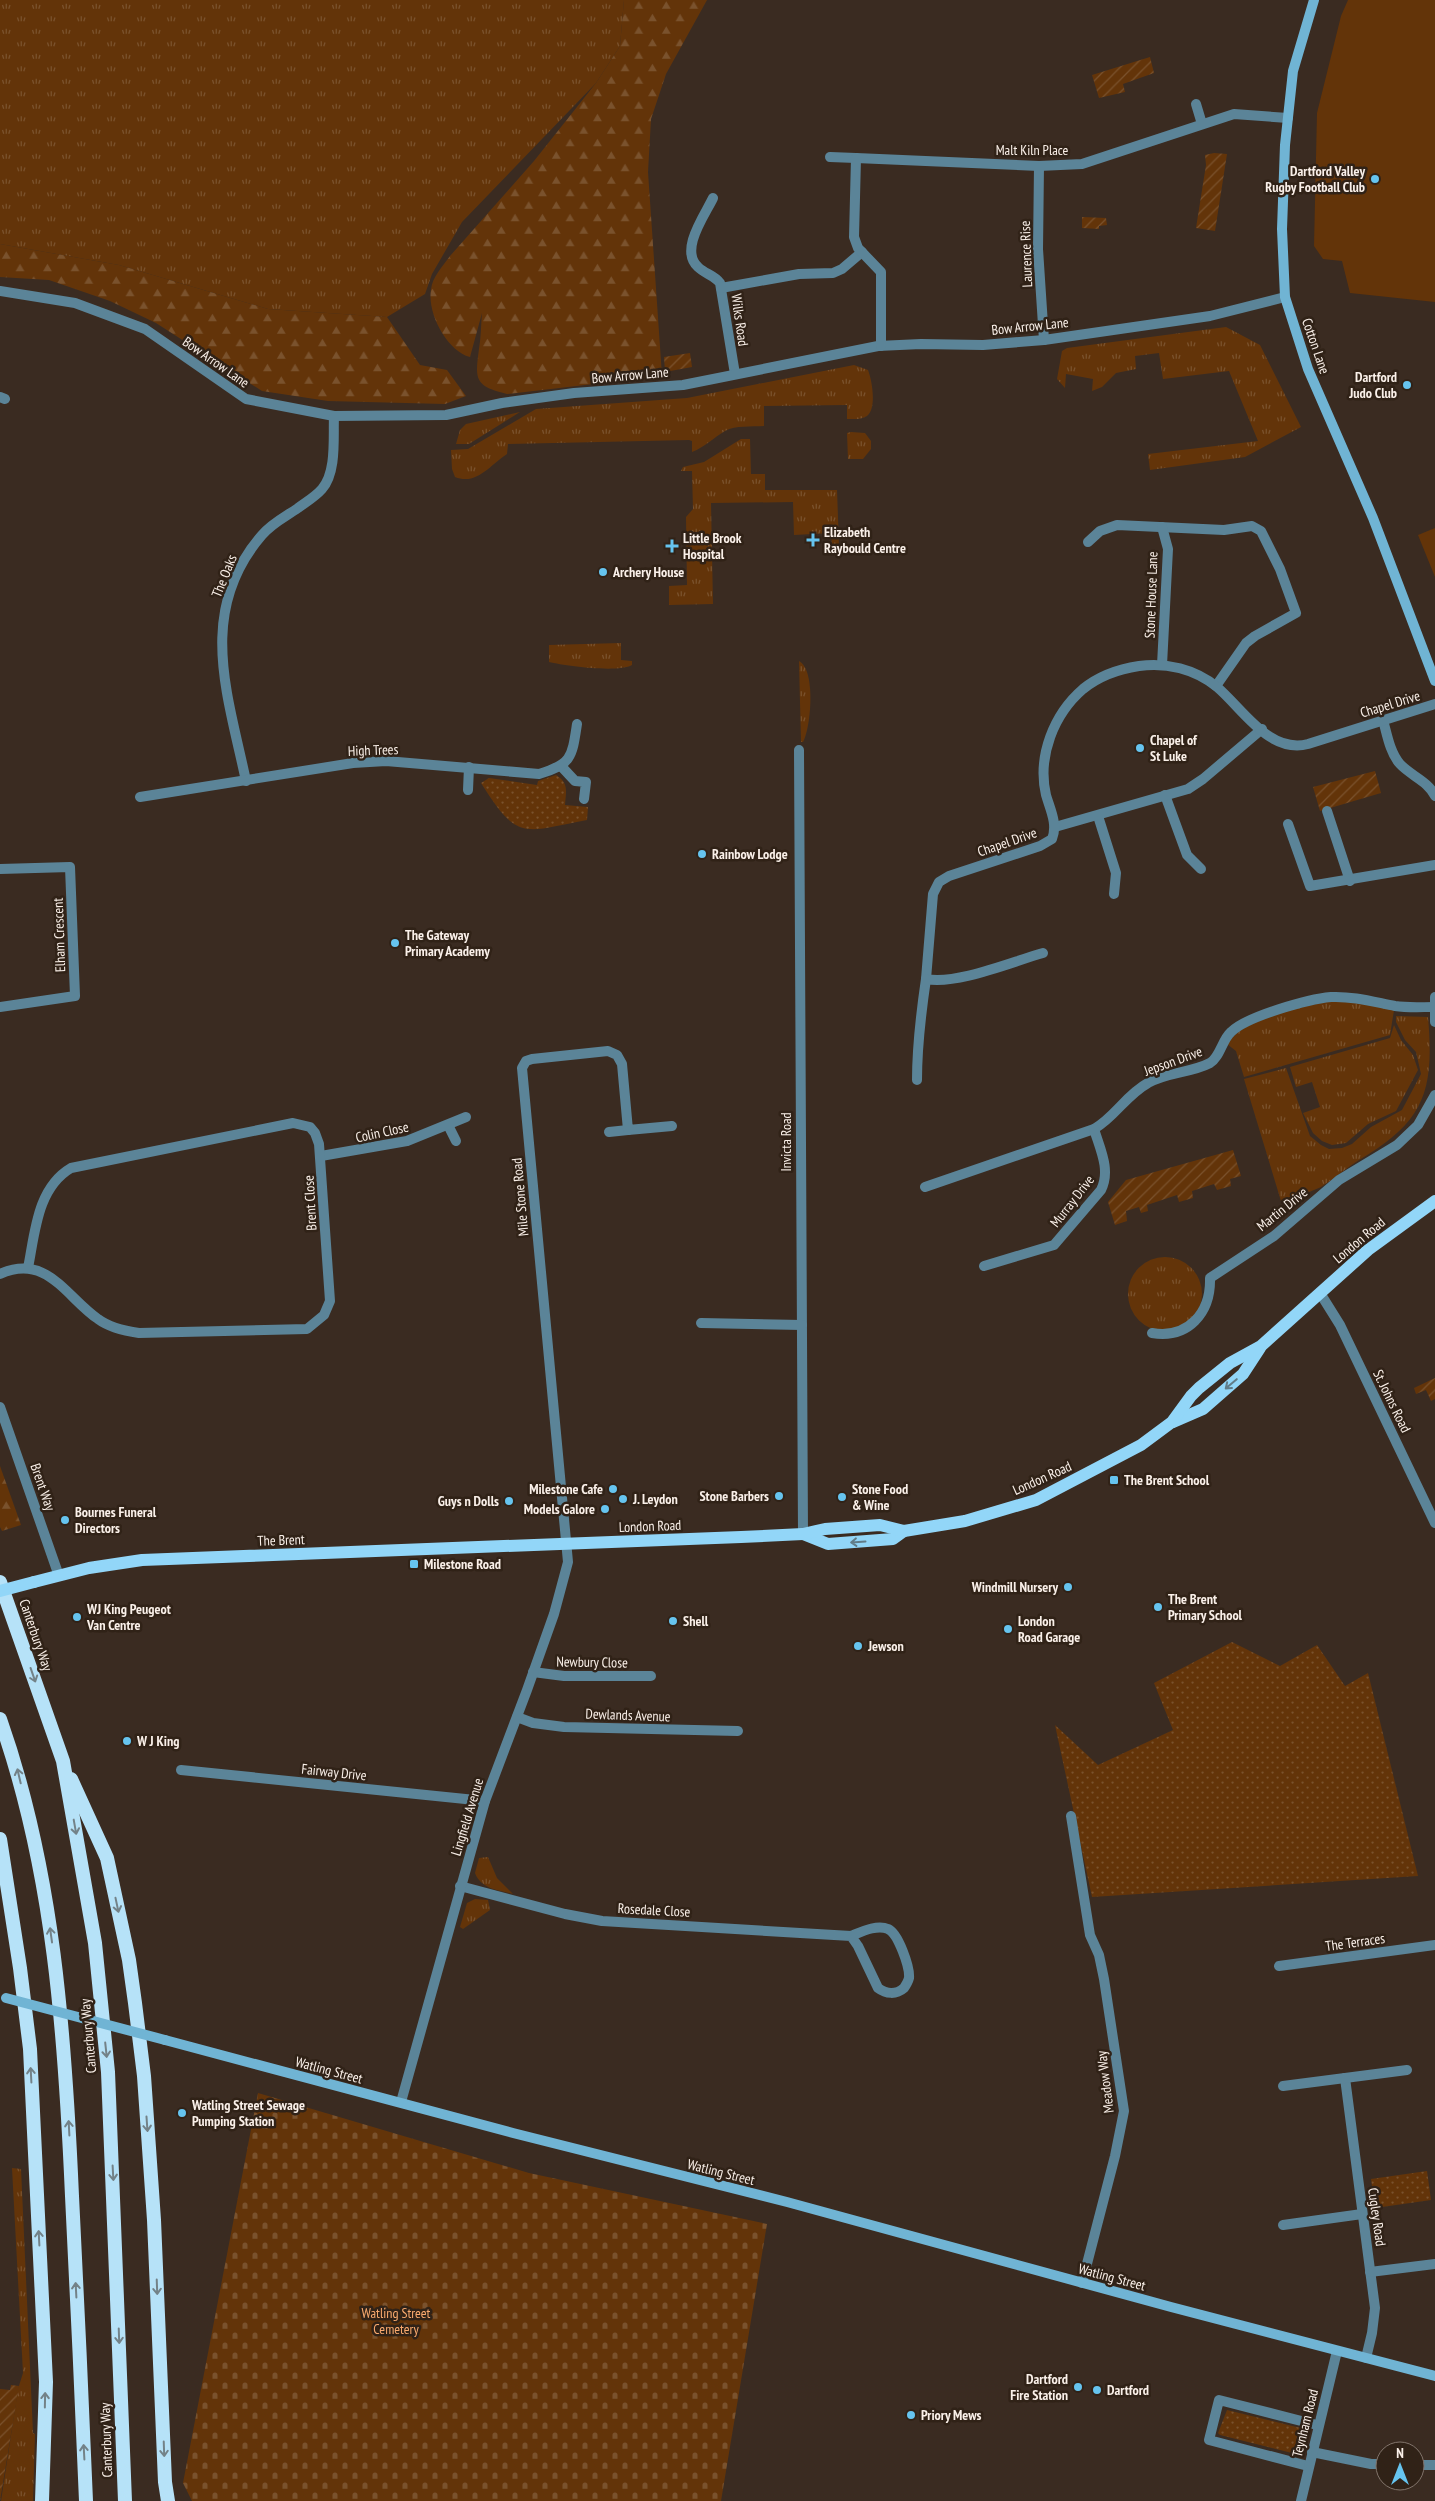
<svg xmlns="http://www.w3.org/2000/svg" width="1435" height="2501" viewBox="0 0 1435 2501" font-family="'PT Sans Narrow',sans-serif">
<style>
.grass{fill:url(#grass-tufts)}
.forest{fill:url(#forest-firs)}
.cemetery{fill:url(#cemetery-stones)}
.park{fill:url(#park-dots)}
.garden{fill:url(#garden-furrows)}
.pitch{fill:#633409}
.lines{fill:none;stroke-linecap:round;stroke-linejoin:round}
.minor{stroke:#5b8498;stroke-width:10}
.secondary{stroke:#70b4d4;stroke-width:10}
.primary{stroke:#92d6f8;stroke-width:12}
.trunk{stroke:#b6e2f8;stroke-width:14}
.secondary-bridge{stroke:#70b4d4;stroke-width:10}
.primary-bridge{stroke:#92d6f8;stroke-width:12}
.oneway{stroke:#617c88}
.oneway2{stroke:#738288}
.poi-dot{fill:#66c4ef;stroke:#302217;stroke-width:2}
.labels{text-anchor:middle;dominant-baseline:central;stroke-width:5;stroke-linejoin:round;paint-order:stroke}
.street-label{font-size:14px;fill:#faf0e9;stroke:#302217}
.poi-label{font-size:14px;font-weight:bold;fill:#faf0e9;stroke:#302217;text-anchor:start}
.park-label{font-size:14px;fill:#faaa6e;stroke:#302217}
</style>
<defs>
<pattern id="grass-tufts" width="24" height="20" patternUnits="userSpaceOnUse" patternTransform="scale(1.25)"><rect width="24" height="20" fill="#633409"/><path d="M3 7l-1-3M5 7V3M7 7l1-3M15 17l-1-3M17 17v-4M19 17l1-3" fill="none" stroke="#7a522d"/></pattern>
<pattern id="forest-firs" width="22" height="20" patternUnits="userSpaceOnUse" patternTransform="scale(1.25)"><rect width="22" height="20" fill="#633409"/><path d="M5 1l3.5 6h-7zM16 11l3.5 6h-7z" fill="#7a522d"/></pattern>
<pattern id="cemetery-stones" width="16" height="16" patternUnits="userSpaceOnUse" patternTransform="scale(1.25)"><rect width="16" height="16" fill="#633409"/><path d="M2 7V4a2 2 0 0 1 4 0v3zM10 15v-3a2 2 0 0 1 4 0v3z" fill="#7a522d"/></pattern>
<pattern id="park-dots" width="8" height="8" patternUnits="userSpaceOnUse" patternTransform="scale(1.25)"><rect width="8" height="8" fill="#633409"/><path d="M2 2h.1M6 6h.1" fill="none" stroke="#7a522d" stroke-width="1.8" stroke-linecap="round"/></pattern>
<pattern id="garden-furrows" width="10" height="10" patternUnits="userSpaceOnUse" patternTransform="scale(1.25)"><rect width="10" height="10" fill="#633409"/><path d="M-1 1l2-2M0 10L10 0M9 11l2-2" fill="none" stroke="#7a522d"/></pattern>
</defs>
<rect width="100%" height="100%" fill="#3a2b21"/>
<!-- grass -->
<g class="grass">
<polygon points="0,0 624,0 620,46 596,83 462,222 432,274 425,294 387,317 268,309 119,265 0,244"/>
<polygon points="1226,327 1260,345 1301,427 1245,457 1150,470 1148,454 1258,441 1229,371 1163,379 1159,353 1135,356 1136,369 1116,373 1102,387 1092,391 1093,379 1066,374 1065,388 1057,379 1062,351 1067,348"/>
<path d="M 854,365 L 868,370 C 872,380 877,408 867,416 C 861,420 854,419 847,419 L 847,405 L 764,406 L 764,426 C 751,427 736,425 725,431 C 713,438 705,447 692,452 L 692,441 L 689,440 L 508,444 L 507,454 C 491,464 477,486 455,477 L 452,469 L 451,450 L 468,449 L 536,409 L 687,398 Z"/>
<polygon points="520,412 469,444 456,444 460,430 466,424"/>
<polygon points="851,432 865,433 871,441 871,449 863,459 848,459 847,433"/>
<polygon points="741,439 750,439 751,474 765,474 765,490 837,490 839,546 832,546 831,533 794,535 793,502 711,503 713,604 669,605 669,586 687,585 686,517 693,509 692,471 681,471 683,467 704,462"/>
<path d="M 621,643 L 621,660 L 632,661 L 632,665 C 618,673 566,666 549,662 L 549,645 Z"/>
<path d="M 799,661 C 816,670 811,727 803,742 L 801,742 Z"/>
<path d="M 1332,1001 L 1354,1002 L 1394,1010 L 1390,1035 L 1244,1077 L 1236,1051 L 1227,1044 C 1243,1018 1303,1006 1332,1001 Z"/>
<path d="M 1396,1016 L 1428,1017 C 1435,1095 1422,1122 1359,1160 C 1346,1168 1334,1179 1321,1187 C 1309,1193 1294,1196 1281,1201 L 1244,1079 L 1286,1068 L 1310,1136 L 1321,1145 L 1329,1149 L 1342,1148 L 1352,1144 L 1371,1127 L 1402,1110 L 1421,1074 L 1416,1052 L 1405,1040 L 1396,1022 Z"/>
<polygon points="1394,1025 1401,1040 1413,1055 1418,1070 1396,1111 1368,1124 1346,1143 1332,1145 1322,1141 1313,1133 1303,1113 1320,1107 1312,1082 1296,1087 1290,1067 1390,1038"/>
<circle cx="1165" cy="1294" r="37"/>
<path d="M 488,1857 L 497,1878 L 513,1894 C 498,1890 481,1889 475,1873 L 479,1858 Z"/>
<polygon points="475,1899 488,1900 490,1910 463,1929 460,1927 467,1903"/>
<polygon points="12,2168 21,2169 33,2433 35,2434 33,2501 1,2501 18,2389 23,2373"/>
</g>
<!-- forest -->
<g class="forest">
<path d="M 624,0 L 707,0 L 666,74 L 651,119 L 648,172 L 662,376 L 507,394 C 474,386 475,379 479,349 C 481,337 481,325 482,313 L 470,357 C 447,351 427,313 431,290 C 432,277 443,266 450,256 L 534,161 L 596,83 L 620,46 Z"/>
<polygon points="0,244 119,265 268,309 387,317 420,365 447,370 466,396 445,404 328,401 262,391 156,323 110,301 49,280 0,277"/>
<polygon points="0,1466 21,1525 2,1531 0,1527"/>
</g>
<!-- cemetery -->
<polygon class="cemetery" points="258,2093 529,2173 767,2224 721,2501 192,2501 183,2483"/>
<!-- park -->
<g class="park">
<path d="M 556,775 C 569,783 566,791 565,805 L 588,807 L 587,820 C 523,832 518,842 481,783 L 489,778 L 537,785 L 538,781 Z"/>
<polygon points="1232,1642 1280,1666 1317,1645 1345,1686 1368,1673 1418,1876 1092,1897 1055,1725 1098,1765 1173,1730 1154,1683"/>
<polygon points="1427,2171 1431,2200 1375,2208 1371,2179"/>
<polygon points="1227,2410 1305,2429 1300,2455 1220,2435 1218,2433"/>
</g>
<!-- garden -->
<g class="garden">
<polygon points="1150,57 1154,73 1123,84 1125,92 1099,98 1092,75"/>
<polygon points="1214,153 1227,154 1215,231 1196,228 1206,165 1205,155"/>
<polygon points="1082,217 1106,218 1107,225 1099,226 1099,229 1082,228"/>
<polygon points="690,353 692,367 665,372 664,357"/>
<polygon points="1375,771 1381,793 1320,811 1313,787"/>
<polygon points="1233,1150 1241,1176 1230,1179 1231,1186 1217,1190 1214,1184 1192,1191 1193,1198 1179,1202 1177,1195 1147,1205 1148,1211 1141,1213 1139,1207 1126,1211 1127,1221 1115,1225 1108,1202 1126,1180"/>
<polygon points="1435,1378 1435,1399 1431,1401 1426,1390 1416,1394 1414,1388"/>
<polygon points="11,2385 19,2386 0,2501 0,2389 10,2390"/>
</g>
<!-- pitch -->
<g class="pitch">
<polygon points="1348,0 1435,0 1435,302 1350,293 1342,261 1323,259 1314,246 1317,113 1341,16"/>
<polygon points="1435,528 1435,577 1418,535"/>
</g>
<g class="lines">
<!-- minor -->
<g class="minor">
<polyline points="1196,104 1202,124"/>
<polyline points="830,157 856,158"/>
<polyline points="1039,166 1038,249 1044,340"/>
<path d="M 713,198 C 705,215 679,250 698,267 C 705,274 714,275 720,283 L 735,374"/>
<polyline points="721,288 799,274 833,273 842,269 862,252"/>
<polyline points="0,291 75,303 145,329 246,399 334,416 446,415 502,403 574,393 683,385 878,346 921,344 983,345 1044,340 1210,316 1285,297"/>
<polyline points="881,346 881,272 858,248 854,237 856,158 1039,166 1082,164 1234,114 1288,118"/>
<polyline points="0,397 5,399"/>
<polyline points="1088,542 1100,531 1117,525 1224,530 1252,526 1261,531 1280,569 1296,613 1255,636 1246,643 1216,686"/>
<polyline points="1162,665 1168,549 1162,527"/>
<path d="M 1383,720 C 1387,734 1390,753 1400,764 C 1411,776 1428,781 1435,796"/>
<polyline points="799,750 803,1534"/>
<polyline points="561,766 575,781 586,782 584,799"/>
<path d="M 246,781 C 228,695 196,611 262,535 C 272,523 285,517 298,508 C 306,502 315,497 322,489 C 337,472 333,437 334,416"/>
<polyline points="468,790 469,767"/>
<polyline points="1165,795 1187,855 1201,869"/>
<path d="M 140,797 L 353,763 L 386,761 L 539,774 C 572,764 572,757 577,724"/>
<polyline points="1327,811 1350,881"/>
<polyline points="1098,816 1116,873 1114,894"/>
<polyline points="1288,824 1310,886 1435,865"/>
<polyline points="1055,827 1188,789 1203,779 1262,729"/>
<polyline points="0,869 70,867 75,996 0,1007"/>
<path d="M 1043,953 C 1011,962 957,985 926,979 L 933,894 L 939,882 L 949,876 L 1040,846 L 1052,839 C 1058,824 1050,809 1046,795 C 1037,756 1054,714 1083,689 C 1099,676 1119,669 1139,666 C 1166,662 1195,669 1217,687 C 1243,709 1269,754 1308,744 L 1435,704"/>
<polyline points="1435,997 1435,1022"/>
<path d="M 917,1080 C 917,1046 921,1013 926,979"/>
<polyline points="448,1125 456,1141"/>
<polyline points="609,1132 628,1130"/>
<polyline points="321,1156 407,1141 466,1117"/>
<path d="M 925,1187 L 1094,1129 C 1115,1117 1126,1095 1148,1083 C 1167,1072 1191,1073 1210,1063 C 1220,1057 1222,1040 1231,1032 C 1247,1016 1309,999 1331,997 C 1353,996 1374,1002 1395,1006 C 1408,1008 1421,1007 1434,1007"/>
<path d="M 984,1266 L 1054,1245 L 1101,1190 C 1111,1170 1100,1149 1094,1129"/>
<path d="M 0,1274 C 47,1253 66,1297 98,1319 C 110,1328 125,1331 139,1333 L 307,1329 L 324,1315 L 330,1301 L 319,1144 L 315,1133 L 310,1127 L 293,1123 L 71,1168 C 37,1188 35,1233 28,1268"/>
<polyline points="1320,1293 1340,1325 1435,1523"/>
<polyline points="701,1323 802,1325"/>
<path d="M 1152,1333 C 1188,1339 1211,1313 1210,1278 L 1274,1236 L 1339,1180 L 1397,1145 L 1418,1125 L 1435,1095"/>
<polyline points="0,1407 59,1576"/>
<polyline points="533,1672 564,1676 651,1676"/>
<polyline points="517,1717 533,1723 564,1727 738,1731"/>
<polyline points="181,1770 485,1801"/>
<polyline points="1071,1816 1090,1935 1099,1955 1104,1979 1124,2111 1115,2156 1082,2283"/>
<path d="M 460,1886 L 565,1914 L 602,1921 L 851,1936 L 858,1946 L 878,1988 C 886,1994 896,1995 904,1988 C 906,1985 908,1982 909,1978 C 910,1967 898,1933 888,1929 C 877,1924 861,1932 851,1936"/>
<polyline points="1279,1966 1435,1945"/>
<polyline points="1345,2078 1375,2308 1372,2333 1366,2358"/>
<polyline points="1283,2086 1407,2070"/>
<polyline points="401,2102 485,1801 527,1690 554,1614 568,1562 522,1068 526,1061 532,1059 608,1051 617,1055 622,1064 628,1130 672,1126"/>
<polyline points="1283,2225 1362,2214"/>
<polyline points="1370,2272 1435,2264"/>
<polyline points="1312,2452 1371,2464 1385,2464"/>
<polyline points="1415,2465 1435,2465"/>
<polyline points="1308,2466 1209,2440 1219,2400 1317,2425"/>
<polyline points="1301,2501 1337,2351"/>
</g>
<!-- secondary -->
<g class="secondary">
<polyline points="1314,0 1293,71 1285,145 1282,229 1285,297 1308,369 1373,518 1435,681"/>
<polyline points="165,2040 513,2133 787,2202 1171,2307 1435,2376"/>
</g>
<!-- primary -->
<g class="primary">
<polyline points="1173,1422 1203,1409 1243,1374 1260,1348"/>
<polyline points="803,1534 828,1544 893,1539 904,1531"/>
<polyline points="34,1582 89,1568 142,1560 741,1537 803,1534 825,1529 880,1525 904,1531 965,1521 1036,1500 1141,1445 1172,1422 1191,1396 1199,1388 1230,1363 1261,1346 1368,1250 1435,1201"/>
</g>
<!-- trunk -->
<g class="trunk">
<polyline points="0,1582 63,1761 95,1943 108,2072 125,2501"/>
<path d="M 0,1719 C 54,1872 65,2035 72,2196 C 77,2298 82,2399 86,2501"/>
<polyline points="71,1779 107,1858 129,1960 135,2003 144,2076 154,2220 165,2482 168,2501"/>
<polyline points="0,1839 20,1968 30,2049 46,2382 42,2501"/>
</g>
<!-- secondary-bridge -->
<polyline class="secondary-bridge" points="6,1998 165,2040"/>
<!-- primary-bridge -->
<polyline class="primary-bridge" points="0,1591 34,1582"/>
</g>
<!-- one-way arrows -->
<defs><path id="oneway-shaft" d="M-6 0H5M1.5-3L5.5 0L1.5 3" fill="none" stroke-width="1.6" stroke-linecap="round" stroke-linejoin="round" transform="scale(1.25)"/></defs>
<g class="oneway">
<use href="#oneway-shaft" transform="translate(1231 1384) rotate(140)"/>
<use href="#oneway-shaft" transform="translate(858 1542) rotate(176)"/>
</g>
<g class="oneway2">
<use href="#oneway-shaft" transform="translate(33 1675) rotate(71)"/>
<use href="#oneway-shaft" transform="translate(19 1776) rotate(-103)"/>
<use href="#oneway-shaft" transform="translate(75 1827) rotate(80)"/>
<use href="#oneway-shaft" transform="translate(117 1905) rotate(78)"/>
<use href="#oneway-shaft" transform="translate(51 1935) rotate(-98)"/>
<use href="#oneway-shaft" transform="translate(106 2050) rotate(84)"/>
<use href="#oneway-shaft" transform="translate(31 2075) rotate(-93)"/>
<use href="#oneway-shaft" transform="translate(147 2124) rotate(86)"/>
<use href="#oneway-shaft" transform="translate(69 2128) rotate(-93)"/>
<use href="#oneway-shaft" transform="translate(113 2173) rotate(87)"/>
<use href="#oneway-shaft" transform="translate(39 2238) rotate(-93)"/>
<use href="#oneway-shaft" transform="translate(157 2287) rotate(88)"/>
<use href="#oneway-shaft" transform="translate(76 2290) rotate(-93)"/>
<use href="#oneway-shaft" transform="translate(119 2336) rotate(88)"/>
<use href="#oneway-shaft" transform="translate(45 2400) rotate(-89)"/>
<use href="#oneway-shaft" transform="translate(164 2449) rotate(88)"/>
<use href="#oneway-shaft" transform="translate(84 2452) rotate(-93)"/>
</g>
<!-- markers -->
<g class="poi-dot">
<circle cx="1375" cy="179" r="5"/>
<circle cx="1407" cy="385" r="5"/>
<path d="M810.5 532.5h5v5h5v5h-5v5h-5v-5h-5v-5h5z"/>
<path d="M669.5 538.5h5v5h5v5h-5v5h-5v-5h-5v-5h5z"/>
<circle cx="603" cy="572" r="5"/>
<circle cx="1140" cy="748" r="5"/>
<circle cx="702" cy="854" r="5"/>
<circle cx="395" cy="943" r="5"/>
<rect x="1109" y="1475" width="10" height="10" rx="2.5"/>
<circle cx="613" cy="1489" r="5"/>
<circle cx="779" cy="1496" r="5"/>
<circle cx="842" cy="1497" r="5"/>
<circle cx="623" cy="1499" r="5"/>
<circle cx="509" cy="1501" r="5"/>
<circle cx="605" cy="1509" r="5"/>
<circle cx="65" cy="1520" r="5"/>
<rect x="409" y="1559" width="10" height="10" rx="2.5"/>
<circle cx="1068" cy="1587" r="5"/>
<circle cx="1158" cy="1607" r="5"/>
<circle cx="77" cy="1617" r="5"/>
<circle cx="673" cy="1621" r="5"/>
<circle cx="1008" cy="1629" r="5"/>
<circle cx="858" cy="1646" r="5"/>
<circle cx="127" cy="1741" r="5"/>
<circle cx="182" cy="2113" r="5"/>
<circle cx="1078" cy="2387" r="5"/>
<circle cx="1097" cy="2390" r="5"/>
<circle cx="911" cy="2415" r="5"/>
</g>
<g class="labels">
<!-- street labels -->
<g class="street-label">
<text x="1032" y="150">Malt Kiln Place</text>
<text transform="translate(1026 254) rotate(-92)">Laurence Rise</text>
<text transform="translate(740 320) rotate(82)">Wilks Road</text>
<text transform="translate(1030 326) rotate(-6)">Bow Arrow Lane</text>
<text transform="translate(1316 346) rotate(71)">Cotton Lane</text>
<text transform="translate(216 362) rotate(35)">Bow Arrow Lane</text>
<text transform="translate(630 375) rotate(-5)">Bow Arrow Lane</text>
<text transform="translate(224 576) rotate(-68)">The Oaks</text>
<text transform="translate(1151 595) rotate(-88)">Stone House Lane</text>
<text transform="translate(1390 704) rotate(-17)">Chapel Drive</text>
<text transform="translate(373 750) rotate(-2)">High Trees</text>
<text transform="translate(1007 842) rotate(-19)">Chapel Drive</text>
<text transform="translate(59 935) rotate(-92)">Elham Crescent</text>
<text transform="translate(1173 1061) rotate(-20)">Jepson Drive</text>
<text transform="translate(382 1132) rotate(-12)">Colin Close</text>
<text transform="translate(786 1142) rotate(-90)">Invicta Road</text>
<text transform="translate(520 1197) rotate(-95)">Mile Stone Road</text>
<text transform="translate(1072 1201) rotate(-52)">Murray Drive</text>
<text transform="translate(310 1203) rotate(-93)">Brent Close</text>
<text transform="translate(1282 1209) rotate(-39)">Martin Drive</text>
<text transform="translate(1359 1240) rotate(-40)">London Road</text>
<text transform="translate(1392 1401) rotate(64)">St. Johns Road</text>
<text transform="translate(1042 1478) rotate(-24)">London Road</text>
<text transform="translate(43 1487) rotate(71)">Brent Way</text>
<text transform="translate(650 1526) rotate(-2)">London Road</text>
<text transform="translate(281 1540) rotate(-2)">The Brent</text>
<text transform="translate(36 1635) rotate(71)">Canterbury Way</text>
<text transform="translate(592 1662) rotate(1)">Newbury Close</text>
<text transform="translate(628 1715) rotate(2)">Dewlands Avenue</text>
<text transform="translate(334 1772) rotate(6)">Fairway Drive</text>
<text transform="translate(467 1817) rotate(-73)">Lingfield Avenue</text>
<text transform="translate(654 1910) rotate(3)">Rosedale Close</text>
<text transform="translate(1355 1942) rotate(-8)">The Terraces</text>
<text transform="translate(88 2036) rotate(-95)">Canterbury Way</text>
<text transform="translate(329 2070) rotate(15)">Watling Street</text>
<text transform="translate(1105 2082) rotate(-97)">Meadow Way</text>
<text transform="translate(721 2172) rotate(14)">Watling Street</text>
<text transform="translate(1377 2217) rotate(82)">Cugley Road</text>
<text transform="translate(1112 2277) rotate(15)">Watling Street</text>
<text transform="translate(1305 2423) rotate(-76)">Teynham Road</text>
<text transform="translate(106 2440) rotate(-92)">Canterbury Way</text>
</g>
<!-- poi labels -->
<g class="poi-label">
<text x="1365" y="171" text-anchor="end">Dartford Valley<tspan x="1365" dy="16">Rugby Football Club</tspan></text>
<text x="1397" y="377" text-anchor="end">Dartford<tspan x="1397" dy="16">Judo Club</tspan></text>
<text x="824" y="532">Elizabeth<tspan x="824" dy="16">Raybould Centre</tspan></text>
<text x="683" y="538">Little Brook<tspan x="683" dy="16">Hospital</tspan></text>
<text x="613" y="572">Archery House</text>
<text x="1150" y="740">Chapel of<tspan x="1150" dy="16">St Luke</tspan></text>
<text x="712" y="854">Rainbow Lodge</text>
<text x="405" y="935">The Gateway<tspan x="405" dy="16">Primary Academy</tspan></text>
<text x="1124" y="1480">The Brent School</text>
<text x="603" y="1489" text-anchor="end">Milestone Cafe</text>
<text x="852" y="1489">Stone Food<tspan x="852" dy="16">&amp; Wine</tspan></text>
<text x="769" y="1496" text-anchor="end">Stone Barbers</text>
<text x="633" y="1499">J. Leydon</text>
<text x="499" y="1501" text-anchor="end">Guys n Dolls</text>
<text x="595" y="1509" text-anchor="end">Models Galore</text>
<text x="75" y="1512">Bournes Funeral<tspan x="75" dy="16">Directors</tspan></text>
<text x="424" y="1564">Milestone Road</text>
<text x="1058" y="1587" text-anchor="end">Windmill Nursery</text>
<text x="1168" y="1599">The Brent<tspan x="1168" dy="16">Primary School</tspan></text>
<text x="87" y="1609">WJ King Peugeot<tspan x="87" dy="16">Van Centre</tspan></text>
<text x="683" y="1621">Shell</text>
<text x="1018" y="1621">London<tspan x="1018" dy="16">Road Garage</tspan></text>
<text x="868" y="1646">Jewson</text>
<text x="137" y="1741">W J King</text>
<text x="192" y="2105">Watling Street Sewage<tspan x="192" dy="16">Pumping Station</tspan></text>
<text x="1068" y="2379" text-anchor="end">Dartford<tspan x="1068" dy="16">Fire Station</tspan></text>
<text x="1107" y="2390">Dartford</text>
<text x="921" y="2415">Priory Mews</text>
</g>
<!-- park labels -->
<g class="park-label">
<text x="396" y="2313">Watling Street<tspan x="396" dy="16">Cemetery</tspan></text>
</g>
</g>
<!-- north arrow -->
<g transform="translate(1400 2466)"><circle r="24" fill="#302217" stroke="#81746b"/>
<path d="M0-4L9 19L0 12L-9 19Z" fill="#66c4ef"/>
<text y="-8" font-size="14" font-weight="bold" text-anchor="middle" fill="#faf0e9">N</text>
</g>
</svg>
